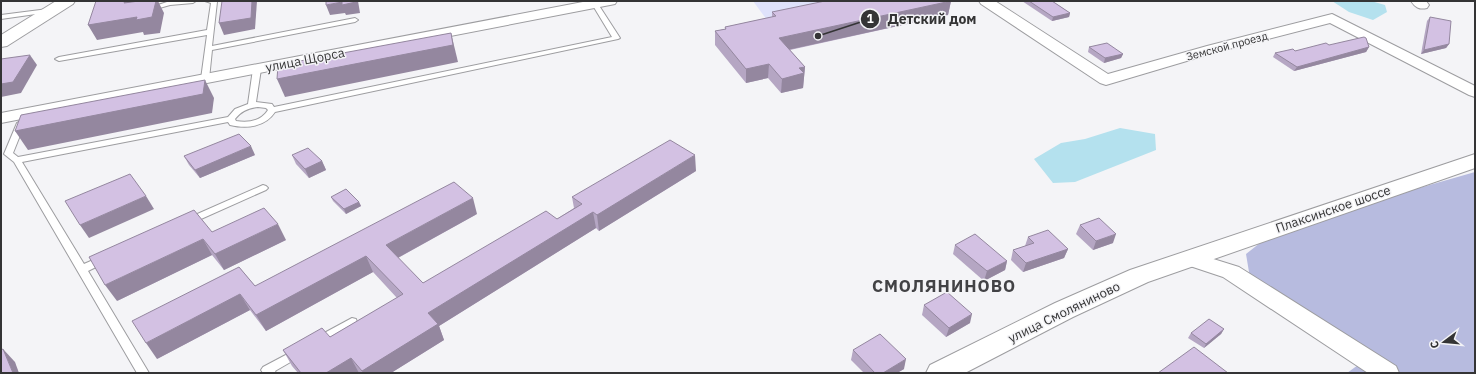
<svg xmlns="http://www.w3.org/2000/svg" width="1476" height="374" viewBox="0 0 1476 374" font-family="'IBM Plex Sans',sans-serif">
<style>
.green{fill:#dfe2fb}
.forest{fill:#b7bbdf}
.water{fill:#b4e1ee}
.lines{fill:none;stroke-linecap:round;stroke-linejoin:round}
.service-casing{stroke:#9d9da0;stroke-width:2}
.minor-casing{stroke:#9d9da0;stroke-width:2}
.tertiary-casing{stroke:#9d9da0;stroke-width:2}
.secondary-casing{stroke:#9d9da0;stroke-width:2}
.service{fill:#fff;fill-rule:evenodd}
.minor{fill:#fff;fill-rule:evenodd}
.tertiary{fill:#fff;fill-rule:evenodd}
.secondary{fill:#fff;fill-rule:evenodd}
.wall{fill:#b5a6c3}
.shaded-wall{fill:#94879f}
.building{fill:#d3c1e3;stroke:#94879f}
.labels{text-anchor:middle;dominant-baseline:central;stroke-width:3;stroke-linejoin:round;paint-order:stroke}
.far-street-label{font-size:11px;fill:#343435;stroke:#f4f4f7}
.street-label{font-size:13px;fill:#343435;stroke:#f4f4f7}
.district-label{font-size:17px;font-weight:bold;letter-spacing:1px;fill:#424245;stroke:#f4f4f7}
.leader{fill:none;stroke:#343435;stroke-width:1.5}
.callout-dot{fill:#343435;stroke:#f4f4f7;stroke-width:1.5}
.mark-label{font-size:12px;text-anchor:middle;font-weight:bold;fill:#fff}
.callout-label{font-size:14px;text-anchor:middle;font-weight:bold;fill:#343435;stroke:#f4f4f7;stroke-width:3;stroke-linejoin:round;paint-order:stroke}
</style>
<rect width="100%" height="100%" fill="#f4f4f7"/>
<!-- green -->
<polygon class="green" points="753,1 889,1 770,24"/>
<!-- forest -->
<polygon class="forest" points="1475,172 1475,373 1347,373 1365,360 1250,278 1246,254 1279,228"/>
<!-- water -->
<g class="water">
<polygon points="1332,1 1371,1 1385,5 1387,12 1373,20 1349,12"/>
<polygon points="1120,128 1155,134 1156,150 1075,182 1053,183 1034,159 1061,143 1085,139"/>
</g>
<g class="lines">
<!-- service casing -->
<g class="service-casing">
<g id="service">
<polygon points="170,1 196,1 193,3 170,5 149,11 146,9"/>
<polygon points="205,1 217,2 212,46 355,18 358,20 355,22 212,50 209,79 205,81 201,79 207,35 59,61 55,59 59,57 207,30 211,3"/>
<path d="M 595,2 L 598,4 L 620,38 L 618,39 L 275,112 C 265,127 247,129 230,125 L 228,122 L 22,162 L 84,264 L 100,257 L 108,257 L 109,259 L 108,261 L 88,271 L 149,373 L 137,373 L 14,162 L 4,154 L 17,123 L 21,121 L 25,123 L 13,153 L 18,157 L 228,117 L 235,109 L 248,104 L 253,69 L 257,67 L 261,69 L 256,102 L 272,104 L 274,107 L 612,37 L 592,4 ZM 258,107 L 266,108 L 268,110 C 261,121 249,123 236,121 L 235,119 C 241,111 249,108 258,107 Z"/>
<polygon points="48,9 51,11 50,12 1,19 1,15"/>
<polygon points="263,185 266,186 268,188 266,190 192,223 186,223 184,221 186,219"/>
<polygon points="352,318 356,319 357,322 356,325 323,344 319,345 315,344 313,341 315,338"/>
<polygon points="297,349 301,350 303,353 301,356 275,371 276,373 263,373 261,370 263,367"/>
</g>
</g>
<!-- minor casing -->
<g class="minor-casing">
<g id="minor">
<polygon points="588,1 617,1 615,4 610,5 1,123 1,113"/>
<polygon points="979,1 995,1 1108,74 1207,46 1332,14 1475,86 1475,97 1469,95 1330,23 1217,52 1106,85 1100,83 981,4"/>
<path d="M 1411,1 L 1426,1 L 1429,5 L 1427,8 C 1419,10 1415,7 1411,1 Z"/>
<polygon points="1191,252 1239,267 1396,366 1399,373 1368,373 1223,277 1184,264 1181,259 1184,254"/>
</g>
</g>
<!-- tertiary casing -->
<g class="tertiary-casing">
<polygon id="tertiary" points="56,1 75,1 73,4 7,46 1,47 1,35"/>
</g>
<!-- secondary casing -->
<g class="secondary-casing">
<polygon id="secondary" points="1475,154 1475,168 1148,282 1073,317 965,373 926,373 930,365 1055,303 1130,270"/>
</g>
<!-- service -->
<use href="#service" class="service"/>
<!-- minor -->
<use href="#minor" class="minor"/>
<!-- tertiary -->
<use href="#tertiary" class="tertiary"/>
<!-- secondary -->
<use href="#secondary" class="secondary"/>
</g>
<!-- wall -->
<g class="wall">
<polygon points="951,1 948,15 790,50 805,67 803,88 781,93 768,78 746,83 715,45 715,31 725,29 725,27 772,17 772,12"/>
<polygon points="1022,1 1052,1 1070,13 1069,17 1052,21"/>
<polygon points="1430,17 1449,44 1446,48 1421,54 1427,21"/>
<polygon points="1329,45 1369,47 1366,52 1294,71 1273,57 1275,53 1295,51"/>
<polygon points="1089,47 1123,54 1121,58 1104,63 1088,52"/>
<polygon points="255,155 200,178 189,165 184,156"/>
<polygon points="292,155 322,161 326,170 309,178 296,164"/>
<polygon points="696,171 599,231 596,228 439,326 444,340 391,373 298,373 292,366 283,350 330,337 397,298 373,272 266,331 250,310 157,359 239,267 255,286 477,214 398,258 423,283 557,219 574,208 572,197"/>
<polygon points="331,197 359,202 361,206 346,214 333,201"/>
<polygon points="1080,225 1113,243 1093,250 1076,234"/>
<polygon points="212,232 286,240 224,270 212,255 117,301"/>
<polygon points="1028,237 1068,249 1064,258 1023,272 1011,260 1013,250 1025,246"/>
<polygon points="955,245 1007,261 1005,270 984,281 953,254"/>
<polygon points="924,305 970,323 946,337 922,315"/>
<polygon points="1224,329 1221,334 1204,348 1188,338 1191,333"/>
<polygon points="853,350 904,369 897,373 864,373 851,360"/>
</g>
<!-- shaded-wall -->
<g class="shaded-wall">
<polygon points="125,1 137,1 132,18 156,1 158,1 164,13 160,33 144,35 143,32 97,40 88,25 124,3"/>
<polygon points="252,1 257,1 255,29 224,35 219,23"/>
<polygon points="358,1 360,13 346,15 345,13 330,15 326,5 342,2"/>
<polygon points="951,1 948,15 778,52 779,38"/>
<polygon points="1070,13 1069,17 1052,21 1053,17"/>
<polygon points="451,33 458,62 285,97 277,79"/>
<polygon points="1449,44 1446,48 1421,54 1424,50"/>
<polygon points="1369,47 1366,52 1294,71 1297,67"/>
<polygon points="1123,54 1121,58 1104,63 1105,58"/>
<polygon points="30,55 37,65 21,93 1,97 1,84"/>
<polygon points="769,64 768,78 746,83 746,69"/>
<polygon points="805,67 803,88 781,93 782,79 799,68"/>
<polygon points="205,80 214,98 212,113 28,150 15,131"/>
<polygon points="251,146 255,155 200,178 195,170"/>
<polygon points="695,155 696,171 599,231 597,215"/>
<polygon points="322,161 326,170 309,178 305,169"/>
<polygon points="146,196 154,209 89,238 80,225"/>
<polygon points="473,198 477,214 392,261 386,245"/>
<polygon points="359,202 361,206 346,214 344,209"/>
<polygon points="593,212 596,228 439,326 444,340 391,373 363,373 362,371 428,313"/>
<polygon points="278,224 286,240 224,270 215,254"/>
<polygon points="1116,234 1113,243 1093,250 1096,241"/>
<polygon points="203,239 212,255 117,301 105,285"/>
<polygon points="1068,249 1064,258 1023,272 1026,263"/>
<polygon points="366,256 373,272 266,331 256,315"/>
<polygon points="1007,261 1005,270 984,281 987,271"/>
<polygon points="240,294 250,310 157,359 146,343"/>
<polygon points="972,314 970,323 946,337 949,328"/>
<polygon points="1224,329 1221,334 1204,348 1206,344"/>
<polygon points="3,349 15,362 19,373 13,373"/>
<polygon points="351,358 359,373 326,373"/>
<polygon points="906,359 904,369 897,373 883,373"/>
</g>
<!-- building -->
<g class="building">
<polygon points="96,1 125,1 124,3 139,1 156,1 152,17 136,20 137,17 88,25"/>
<polygon points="222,1 252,1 251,18 219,23"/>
<polygon points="326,1 356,1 356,2 342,5 342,2 326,5"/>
<polygon points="825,1 951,1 779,38 805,67 799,68 804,73 782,79 769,64 746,69 715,31 726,29 725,27 776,16 772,12"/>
<polygon points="1029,1 1052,1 1070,13 1053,17"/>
<polygon points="1430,17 1451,21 1449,44 1424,50"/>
<polygon points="451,33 453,45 277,79 278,65"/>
<polygon points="1364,37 1366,38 1369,47 1297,67 1275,53 1293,49 1295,51 1326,43 1329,45"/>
<polygon points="1107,43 1123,54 1105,58 1089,47"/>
<polygon points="30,55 13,82 1,84 1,59"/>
<polygon points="205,80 203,94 15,131 21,115"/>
<polygon points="239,134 251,146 195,170 184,156"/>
<polygon points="670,140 695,155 597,215 593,212 428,313 438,324 362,371 351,358 326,373 301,373 283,350 322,328 330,337 403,294 366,256 256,315 240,294 146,343 132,321 239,267 255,286 454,182 473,198 386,245 423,283 546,211 557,219 582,204 572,197"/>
<polygon points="308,148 322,161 305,169 292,155"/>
<polygon points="130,174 146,196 80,225 65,201"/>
<polygon points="346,189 359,202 344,209 331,197"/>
<polygon points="264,208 278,224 215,254 203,239 105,285 89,257 194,210 212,232"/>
<polygon points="1099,218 1116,234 1096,241 1080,225"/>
<polygon points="1048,230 1068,249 1026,263 1013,250 1034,243 1028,237"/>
<polygon points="975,234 1007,261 987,271 955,245"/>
<polygon points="947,292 972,314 949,328 924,305"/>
<polygon points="1209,319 1224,329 1206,344 1191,333"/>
<polygon points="880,334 906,359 883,373 875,373 853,350"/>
<polygon points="1194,347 1228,373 1158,373"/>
<polygon points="3,349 13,373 1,373 1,350"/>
</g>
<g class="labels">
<!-- far-street labels -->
<g class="far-street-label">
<text transform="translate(1227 46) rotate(-15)">Земской проезд</text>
</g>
<!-- street labels -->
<g class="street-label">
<text transform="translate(305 60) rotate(-11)">улица Щорса</text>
<text transform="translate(1333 209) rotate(-19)">Плаксинское шоссе</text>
<text transform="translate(1064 312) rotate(-26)">улица Смоляниново</text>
</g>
<!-- district labels -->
<g class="district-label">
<text x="944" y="286">СМОЛЯНИНОВО</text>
</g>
</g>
<!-- callouts -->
<path class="leader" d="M818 36L870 19"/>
<g class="callout-dot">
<circle cx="818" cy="36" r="4"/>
<circle cx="870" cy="19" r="10"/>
</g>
<g class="mark-label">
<text x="870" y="23">1</text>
</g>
<g class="callout-label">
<text x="932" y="24">Детский дом</text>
</g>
<!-- border -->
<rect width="1476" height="374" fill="none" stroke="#343435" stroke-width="4"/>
<!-- north arrow -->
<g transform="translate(1444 342) rotate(254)" stroke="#f4f4f7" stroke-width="3" paint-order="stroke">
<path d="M0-3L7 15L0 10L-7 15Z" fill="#343435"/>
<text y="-6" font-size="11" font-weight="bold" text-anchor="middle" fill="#343435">С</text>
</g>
</svg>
